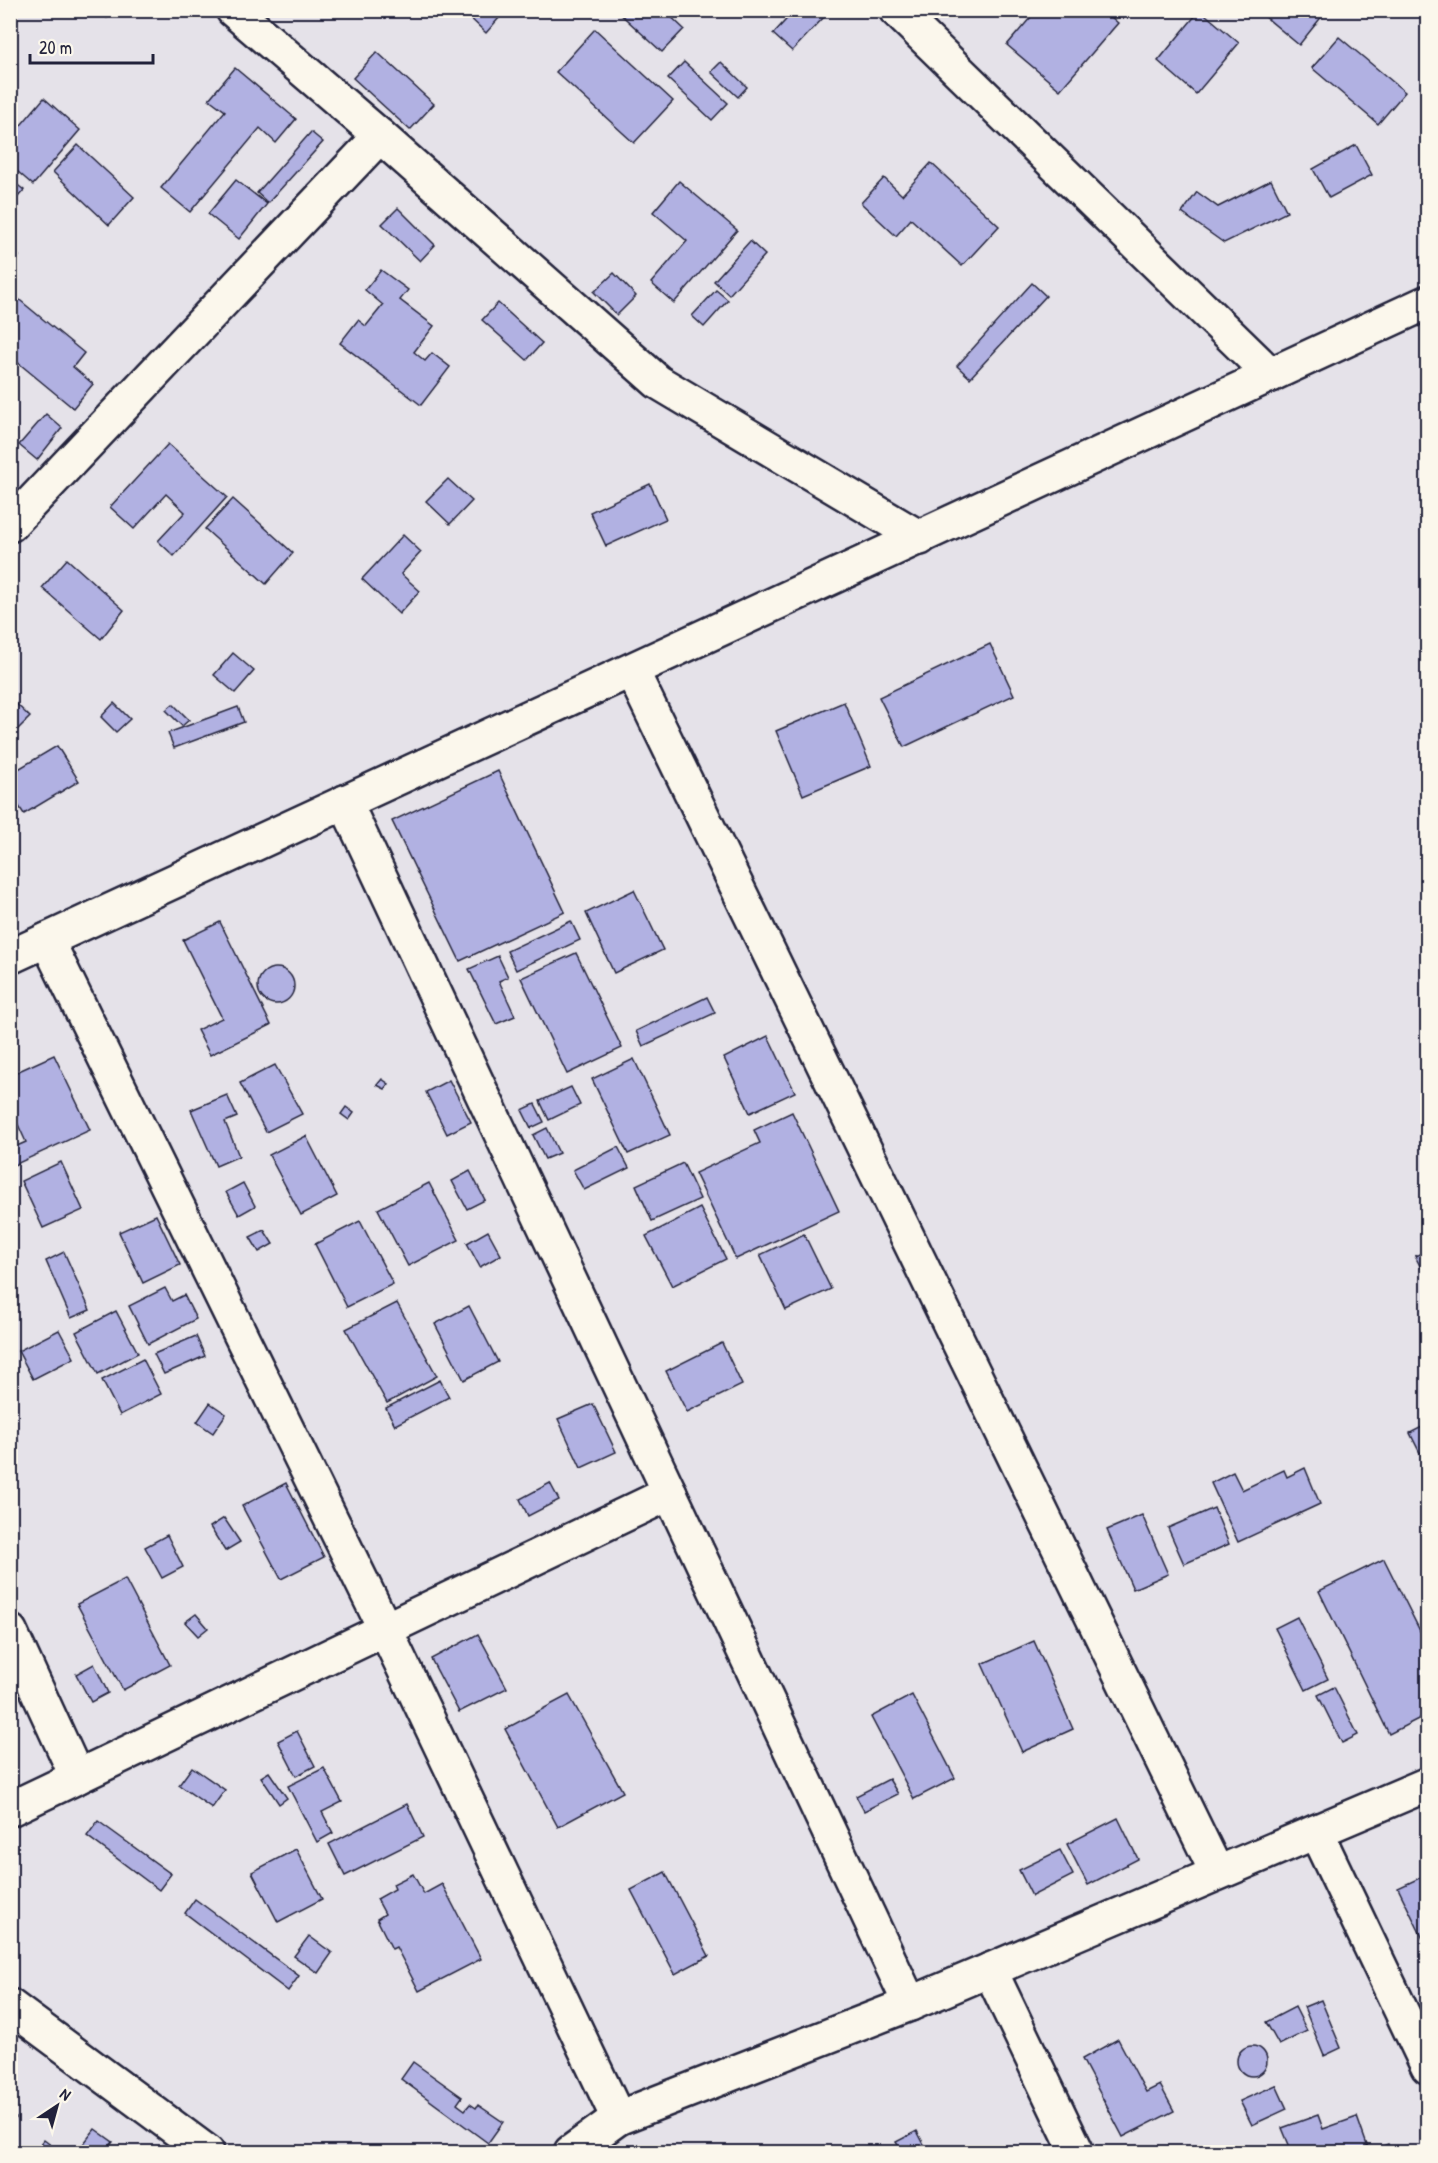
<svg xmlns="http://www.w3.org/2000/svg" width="1438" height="2163" viewBox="0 0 1438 2163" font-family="'Patrick Hand',sans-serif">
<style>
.building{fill:#b1b1e2;stroke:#22223b;stroke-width:1.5}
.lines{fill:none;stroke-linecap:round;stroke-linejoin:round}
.minor-casing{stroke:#22223b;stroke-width:38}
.minor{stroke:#fbf7ec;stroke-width:33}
</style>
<rect width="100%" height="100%" fill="#e5e2e9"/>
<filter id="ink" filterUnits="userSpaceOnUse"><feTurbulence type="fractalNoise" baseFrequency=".0167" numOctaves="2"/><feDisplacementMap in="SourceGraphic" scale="12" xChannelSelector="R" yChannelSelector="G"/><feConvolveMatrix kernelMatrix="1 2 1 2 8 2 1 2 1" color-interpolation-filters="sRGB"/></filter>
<g filter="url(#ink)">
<!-- building -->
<g class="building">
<polygon points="98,10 113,10 107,18"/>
<polygon points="462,10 506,10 486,33"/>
<polygon points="616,10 664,10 684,29 662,52"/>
<polygon points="795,10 818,10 825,16 792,51 773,34"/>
<polygon points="1037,10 1103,10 1118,23 1060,90 1007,45"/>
<polygon points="1200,10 1239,43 1196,94 1158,61"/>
<polygon points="1257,10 1327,10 1299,45"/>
<polygon points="595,29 673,101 634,143 556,72"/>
<polygon points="1339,37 1405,92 1378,124 1312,68"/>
<polygon points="377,52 434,104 410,130 353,78"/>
<polygon points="684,62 728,103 712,120 668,79"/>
<polygon points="721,62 747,87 738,97 711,72"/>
<polygon points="235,68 296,119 276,143 260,128 190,212 161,188 225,111 209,99"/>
<polygon points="44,98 80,130 33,185 10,165 10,138"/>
<polygon points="311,132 323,142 268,203 257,193"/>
<polygon points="78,145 134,197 109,225 53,172"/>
<polygon points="1356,145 1372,175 1329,198 1313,169"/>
<polygon points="931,163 999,226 962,266 911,219 896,236 861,203 884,178 902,195"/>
<polygon points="10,179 24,190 10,206"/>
<polygon points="236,180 267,204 239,239 208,214"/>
<polygon points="1271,180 1287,212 1224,243 1182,213 1197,192 1218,207"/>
<polygon points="679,181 737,230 674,303 651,283 687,241 653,212"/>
<polygon points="398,208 435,245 420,261 382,224"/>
<polygon points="750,241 765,255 729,295 714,281"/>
<polygon points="10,249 19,256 10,265"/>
<polygon points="381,270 408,290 400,300 434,326 414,352 425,361 432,353 450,367 421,405 340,343 358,320 366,326 383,305 365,290"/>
<polygon points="614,273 636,296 617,315 594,292"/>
<polygon points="1032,283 1046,296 970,378 957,366"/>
<polygon points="716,290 728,300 704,327 692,316"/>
<polygon points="10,292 84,353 73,367 93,384 73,408 10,356"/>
<polygon points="498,303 542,343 527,360 482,320"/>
<polygon points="46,414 62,428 37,460 19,445"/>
<polygon points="168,444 227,497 174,556 158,541 185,512 166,494 134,529 110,507"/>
<polygon points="448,479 472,501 450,524 426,501"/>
<polygon points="650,484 666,519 606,546 590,512"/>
<polygon points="233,499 293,553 266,584 205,529"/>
<polygon points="403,535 421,552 401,574 420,591 399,614 362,579"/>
<polygon points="67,559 124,610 101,639 42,588"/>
<polygon points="990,644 1014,695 904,747 879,697"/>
<polygon points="233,653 254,671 235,693 214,675"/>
<polygon points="10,698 30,717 10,737"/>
<polygon points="844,702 871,766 803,795 776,731"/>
<polygon points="114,703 130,719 116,732 101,717"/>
<polygon points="173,704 189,720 182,726 166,710"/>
<polygon points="238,707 244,722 174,748 168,733"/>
<polygon points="57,746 79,781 24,814 10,793 10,774"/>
<polygon points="498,771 565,912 460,961 392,821"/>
<polygon points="634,890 663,950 614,973 586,913"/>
<polygon points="571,921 580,940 516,970 507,951"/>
<polygon points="220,922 271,1025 210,1055 197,1030 222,1018 183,940"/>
<polygon points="576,953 622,1048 567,1074 521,978"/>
<polygon points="498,956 508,977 499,981 515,1016 496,1024 469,969"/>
<circle cx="276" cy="986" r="18"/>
<polygon points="707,997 715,1013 643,1046 636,1031"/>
<polygon points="768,1036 795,1092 750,1113 724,1058"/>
<polygon points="54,1055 90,1130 12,1166 10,1149 26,1142 10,1107 10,1075"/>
<polygon points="634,1059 670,1135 628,1154 592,1079"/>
<polygon points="275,1065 302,1114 266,1132 240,1083"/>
<polygon points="382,1079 389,1084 385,1089 377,1085"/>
<polygon points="449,1080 471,1122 447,1134 426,1092"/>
<polygon points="571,1087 580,1105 549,1120 540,1101"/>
<polygon points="227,1095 237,1117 225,1122 239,1156 216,1166 191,1110"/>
<polygon points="535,1104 544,1122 531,1128 522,1110"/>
<polygon points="346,1107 354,1113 349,1120 341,1114"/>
<polygon points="792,1112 839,1211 736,1259 695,1173 760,1143 754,1130"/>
<polygon points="547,1128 559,1153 545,1159 533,1135"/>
<polygon points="306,1136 337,1196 301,1215 269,1155"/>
<polygon points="618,1147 629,1168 584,1190 573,1170"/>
<polygon points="61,1162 83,1210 43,1228 21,1181"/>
<polygon points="683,1163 700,1199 652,1221 636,1185"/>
<polygon points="470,1171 485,1200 467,1209 452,1181"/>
<polygon points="243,1183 255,1206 239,1215 226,1192"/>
<polygon points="429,1183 459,1240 408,1266 378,1209"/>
<polygon points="700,1208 726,1259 672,1286 646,1236"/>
<polygon points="156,1215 180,1265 143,1283 119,1232"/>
<polygon points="360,1221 393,1284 347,1307 315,1244"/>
<polygon points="264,1230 273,1244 259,1252 250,1237"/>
<polygon points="488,1231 501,1255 480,1267 467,1243"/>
<polygon points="804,1234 831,1289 786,1310 760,1255"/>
<polygon points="1428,1250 1428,1281 1415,1256"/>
<polygon points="64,1252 90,1310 71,1318 46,1261"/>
<polygon points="165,1288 172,1301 184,1295 196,1319 148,1344 129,1306"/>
<polygon points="397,1303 437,1376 387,1403 346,1329"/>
<polygon points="469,1306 498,1362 464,1380 435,1324"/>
<polygon points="116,1311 138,1353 98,1374 76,1332"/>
<polygon points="59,1330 74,1358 33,1379 18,1351"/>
<polygon points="196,1336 205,1356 164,1374 154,1354"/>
<polygon points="722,1343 742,1385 687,1412 666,1371"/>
<polygon points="143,1359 161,1394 120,1415 102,1380"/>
<polygon points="440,1380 449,1397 395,1425 386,1408"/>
<polygon points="210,1403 226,1414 213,1433 197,1422"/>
<polygon points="593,1404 616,1452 581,1468 558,1419"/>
<polygon points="1428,1424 1428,1449 1420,1453 1410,1433"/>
<polygon points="10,1428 18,1441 10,1444"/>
<polygon points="1305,1468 1320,1504 1238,1542 1211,1483 1233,1472 1242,1490 1284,1470 1287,1477"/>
<polygon points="286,1483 324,1557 281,1579 242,1506"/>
<polygon points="550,1483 559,1500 528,1516 520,1499"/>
<polygon points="1214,1508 1229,1544 1184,1564 1168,1528"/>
<polygon points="1142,1515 1168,1574 1133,1589 1107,1530"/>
<polygon points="224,1518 240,1542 225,1551 210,1527"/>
<polygon points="167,1535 183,1567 162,1578 145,1547"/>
<polygon points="1384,1559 1428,1647 1428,1714 1389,1734 1319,1591"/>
<polygon points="125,1579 170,1665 123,1690 77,1604"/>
<polygon points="196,1614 208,1628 198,1636 185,1622"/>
<polygon points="1297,1617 1328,1679 1306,1690 1275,1628"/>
<polygon points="478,1634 507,1688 459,1712 431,1659"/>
<polygon points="1034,1641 1073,1729 1022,1752 982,1664"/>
<polygon points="94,1664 108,1693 91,1702 76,1674"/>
<polygon points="1334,1687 1358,1735 1342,1743 1318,1695"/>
<polygon points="569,1695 623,1792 558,1827 505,1729"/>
<polygon points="912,1695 955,1778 914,1799 871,1717"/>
<polygon points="297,1731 315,1766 296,1776 278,1741"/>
<polygon points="192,1767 225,1790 212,1808 179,1785"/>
<polygon points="324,1768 342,1802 322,1812 333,1833 317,1842 288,1786"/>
<polygon points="269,1772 287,1798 279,1804 261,1777"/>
<polygon points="889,1779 898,1794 864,1811 856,1796"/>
<polygon points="407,1804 423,1837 345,1876 329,1844"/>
<polygon points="1118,1818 1138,1859 1088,1885 1067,1844"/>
<polygon points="98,1821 171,1874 159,1890 87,1836"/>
<polygon points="296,1849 322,1899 278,1922 252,1872"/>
<polygon points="1060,1850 1073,1875 1032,1896 1019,1870"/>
<polygon points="665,1872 709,1956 675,1974 631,1890"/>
<polygon points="413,1874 424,1894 442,1884 481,1959 419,1991 396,1947 392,1949 377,1919 385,1914 377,1899 395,1889 393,1884"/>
<polygon points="1428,1874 1428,1949 1398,1888"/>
<polygon points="195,1899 299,1976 288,1991 185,1913"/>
<polygon points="309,1936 332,1953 318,1973 294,1956"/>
<polygon points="1321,2000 1341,2048 1324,2056 1304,2007"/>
<polygon points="1295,2007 1307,2031 1279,2045 1266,2022"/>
<polygon points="1118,2039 1146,2092 1160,2085 1174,2111 1123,2137 1082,2059"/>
<circle cx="1252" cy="2061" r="15"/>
<polygon points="413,2062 462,2097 457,2104 465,2110 470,2104 476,2108 478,2105 503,2122 488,2143 401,2079"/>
<polygon points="1276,2085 1287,2109 1252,2125 1240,2101"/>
<polygon points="10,2114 16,2118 10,2126"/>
<polygon points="1318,2115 1323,2129 1357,2117 1368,2148 1356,2152 1292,2152 1282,2128"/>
<polygon points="95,2129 113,2142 105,2152 77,2152"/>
<polygon points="917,2131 928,2152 902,2152 896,2142"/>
<polygon points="44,2140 60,2152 35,2152"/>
<polygon points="1388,2144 1392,2152 1370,2152"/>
</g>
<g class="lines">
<!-- minor casing -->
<g class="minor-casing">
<g id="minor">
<polyline points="233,10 380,136 658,382 920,538"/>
<polyline points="896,10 1271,375"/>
<polyline points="10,525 380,136"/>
<polyline points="632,671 1217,1873"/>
<polyline points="345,802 910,2004"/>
<polyline points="47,940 385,1629 618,2118"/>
<polyline points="10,957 1428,302"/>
<polyline points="10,1631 77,1777"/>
<polyline points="10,1809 670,1493"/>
<polyline points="1316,1832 1428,2067"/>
<polyline points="990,1970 1077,2152"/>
<polyline points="10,2006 207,2152"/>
<polyline points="571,2152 618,2118 910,2004 1428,1784"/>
</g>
</g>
<!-- minor -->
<use href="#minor" class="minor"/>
</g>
</g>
<!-- margin -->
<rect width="1438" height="2163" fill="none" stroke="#fbf7ec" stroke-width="36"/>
<rect x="18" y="18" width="1402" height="2127" fill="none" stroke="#22223b" stroke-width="2" filter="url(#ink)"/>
<!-- north arrow -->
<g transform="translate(57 2106) rotate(36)" stroke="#fbf7ec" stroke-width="4.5" paint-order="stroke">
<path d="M0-4.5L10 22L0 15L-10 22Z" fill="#22223b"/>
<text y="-9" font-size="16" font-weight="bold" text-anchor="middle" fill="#22223b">N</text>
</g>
<!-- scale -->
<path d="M30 54v9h123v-9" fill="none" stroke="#22223b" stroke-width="3"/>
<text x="39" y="54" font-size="18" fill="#22223b" stroke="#fbf7ec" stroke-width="4.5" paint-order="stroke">20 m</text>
</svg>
